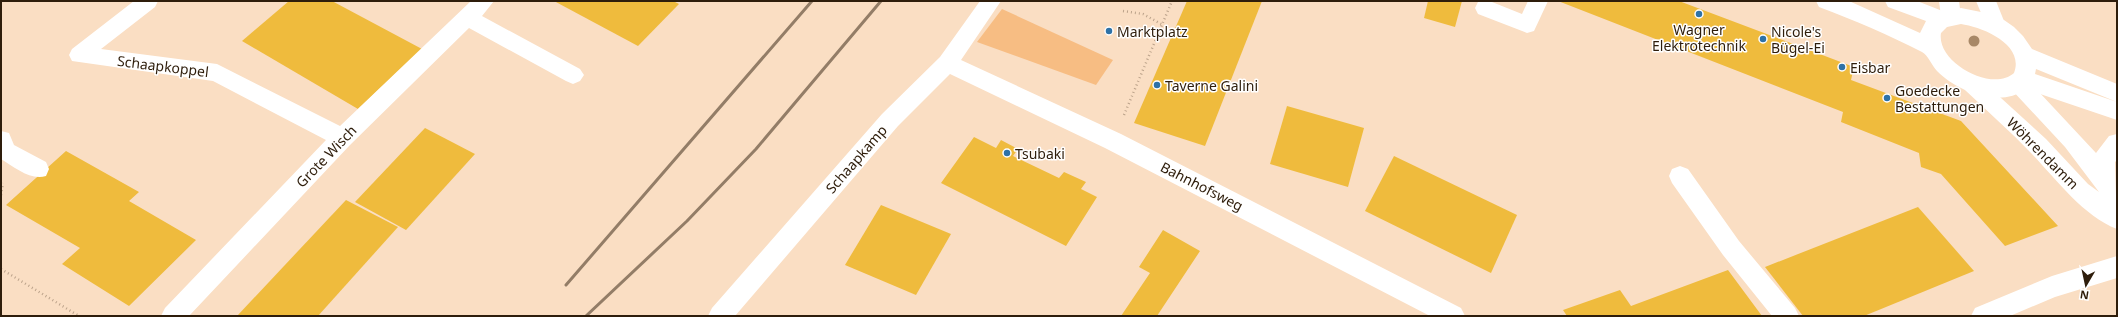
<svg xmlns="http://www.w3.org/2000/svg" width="2118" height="317" viewBox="0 0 2118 317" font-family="'Noto Sans',sans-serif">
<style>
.green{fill:#f7bd83}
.building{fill:#efbb3d}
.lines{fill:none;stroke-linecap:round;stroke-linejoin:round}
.path{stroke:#bca38b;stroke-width:2.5;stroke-dasharray:1 3;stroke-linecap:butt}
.minor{fill:#fff;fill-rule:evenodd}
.major{fill:#fff;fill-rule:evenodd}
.rail{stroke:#937d67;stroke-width:3}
.tree{fill:#a88867}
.poi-dot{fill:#2e72a7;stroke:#fff;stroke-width:1.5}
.labels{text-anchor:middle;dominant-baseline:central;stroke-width:3;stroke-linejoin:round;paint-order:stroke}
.poi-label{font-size:14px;fill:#2e1d0b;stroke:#fff;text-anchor:start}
.street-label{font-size:14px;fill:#2e1d0b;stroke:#fff}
</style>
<rect width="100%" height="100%" fill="#fadec3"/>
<!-- green -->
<polygon class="green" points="1002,9 1113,60 1096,85 977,42"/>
<!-- building -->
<g class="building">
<polygon points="289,1 332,1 422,49 358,109 242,41"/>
<polygon points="554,1 673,1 679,4 638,46"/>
<polygon points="1187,1 1262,1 1205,146 1134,123"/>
<polygon points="1428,1 1462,1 1455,27 1424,18"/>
<polygon points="1558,1 1679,1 1854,67 1851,80 1961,121 2058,226 2005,246 1941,174 1921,167 1919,153 1841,122 1843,112"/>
<polygon points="1287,106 1364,128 1348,187 1270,164"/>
<polygon points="425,128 475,154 406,230 355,202"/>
<polygon points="974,137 996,148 1001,140 1018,149 1013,156 1059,178 1064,172 1086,182 1081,189 1097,197 1066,246 941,183"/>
<polygon points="66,151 139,192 129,201 196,240 129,306 62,264 80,248 6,205"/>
<polygon points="1394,156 1517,215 1491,273 1365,211"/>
<polygon points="346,200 398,227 318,316 237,316"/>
<polygon points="881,205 951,234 916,295 845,265"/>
<polygon points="1918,207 1974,271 1864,316 1803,316 1765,267"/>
<polygon points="1163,230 1200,251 1157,316 1121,316 1150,273 1139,267"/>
<polygon points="1728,270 1762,316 1567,316 1563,310 1620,290 1631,306"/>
</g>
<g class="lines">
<!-- path -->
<g class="path">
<polyline points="1123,11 1143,14 1163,25"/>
<polyline points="1124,115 1172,1"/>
<polyline points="1,195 3,183"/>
<polyline points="1,269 79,316"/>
</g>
<!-- minor -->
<g class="minor">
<polygon points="134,1 158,1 155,7 101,49 217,64 340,126 471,1 494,1 482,16 580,69 584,75 580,81 573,84 566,81 469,28 350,145 189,316 161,316 165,308 326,140 213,81 72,61 69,55 72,49"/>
<polygon points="980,1 1001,1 961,60 1121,134 1461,308 1465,316 1430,316 1105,148 950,74 898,126 735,316 708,316 712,308 882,114 940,57"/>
<polygon points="1482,1 1492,2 1522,14 1528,1 1548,1 1534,31 1527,33 1478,14 1475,8 1478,2"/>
<polygon points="1939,1 1959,1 1961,17 1958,23 1951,25 1944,23 1941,17"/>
<polygon points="1976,1 1996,1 2006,26 2003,32 1996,34 1989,32"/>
<path d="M 2018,74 L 2025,77 L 2096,153 L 2109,136 L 2117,134 L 2117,160 L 2115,162 L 2117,229 C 2084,217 2055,178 2031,153 C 2010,131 1987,111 1965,90 L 1961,84 L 1965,78 L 1972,75 L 1979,78 L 2046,139 L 2088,184 L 2099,192 L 2065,147 L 2011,89 L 2007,83 L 2011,77 Z"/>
<path d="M 1,131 L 9,133 L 14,145 L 46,162 L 49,169 L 46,176 C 31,181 14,167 1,159 Z"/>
<polygon points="1680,166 1688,169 1739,241 1795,308 1799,316 1772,316 1723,255 1672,183 1669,176 1672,169"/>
<polygon points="2117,256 2117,278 2055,297 2010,316 1971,316 1975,308 2052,276"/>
</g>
<!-- major -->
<path class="major" d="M 1816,1 L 1849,1 L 1920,33 L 1926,21 L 1888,7 L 1885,1 L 1917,1 L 1945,12 L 1961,8 L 1986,13 L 2004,20 L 2014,27 L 2023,36 L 2032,49 L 2117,84 L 2117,102 L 2036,69 L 2035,74 L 2117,102 L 2117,120 L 2025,89 C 2001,109 1956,91 1937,71 C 1932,66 1928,55 1922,52 C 1889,35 1854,20 1819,7 ZM 1961,24 C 1982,27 2025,44 2014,73 C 1992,93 1936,62 1941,33 L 1947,27 Z"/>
<!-- rail -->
<g class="rail">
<polyline points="566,285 812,1"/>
<polyline points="586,316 687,221 756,149 881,1"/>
</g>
</g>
<!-- trees -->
<circle class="tree" cx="1974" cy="41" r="5.5"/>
<!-- markers -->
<g class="poi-dot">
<circle cx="1699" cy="14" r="4"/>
<circle cx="1109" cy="31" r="4"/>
<circle cx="1763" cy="39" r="4"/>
<circle cx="1842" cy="67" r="4"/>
<circle cx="1157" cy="85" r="4"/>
<circle cx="1887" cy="98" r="4"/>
<circle cx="1007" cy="153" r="4"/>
</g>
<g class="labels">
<!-- poi labels -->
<g class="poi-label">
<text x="1699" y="29" text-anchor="middle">Wagner<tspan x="1699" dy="16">Elektrotechnik</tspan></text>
<text x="1117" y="31">Marktplatz</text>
<text x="1771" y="31">Nicole's<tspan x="1771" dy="16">Bügel-Ei</tspan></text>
<text x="1850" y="67">Eisbar</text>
<text x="1165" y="85">Taverne Galini</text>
<text x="1895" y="90">Goedecke<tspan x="1895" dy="16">Bestattungen</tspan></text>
<text x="1015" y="153">Tsubaki</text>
</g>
<!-- street labels -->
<g class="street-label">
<text transform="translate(163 66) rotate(7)">Schaapkoppel</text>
<text transform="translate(2043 153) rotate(45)">Wöhrendamm</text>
<text transform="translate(326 156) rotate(-46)">Grote Wisch</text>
<text transform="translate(856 159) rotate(-49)">Schaapkamp</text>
<text transform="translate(1202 186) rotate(27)">Bahnhofsweg</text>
</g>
</g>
<!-- border -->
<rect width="2118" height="317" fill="none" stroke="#2e1d0b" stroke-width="4"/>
<!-- north arrow -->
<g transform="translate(2086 285) rotate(189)" stroke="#ffffff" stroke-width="3" paint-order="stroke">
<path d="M0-3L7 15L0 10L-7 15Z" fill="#2e1d0b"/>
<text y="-6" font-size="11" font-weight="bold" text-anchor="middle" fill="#2e1d0b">N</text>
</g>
</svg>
